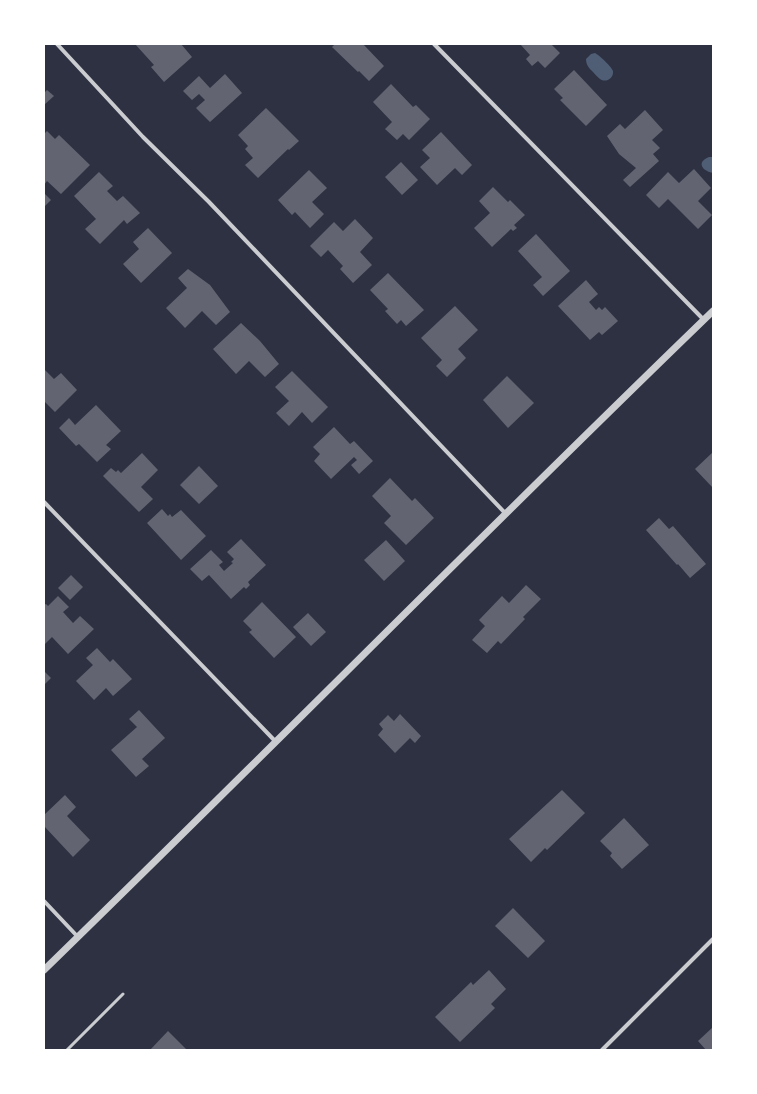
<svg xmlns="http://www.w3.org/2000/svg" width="757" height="1094" viewBox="0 0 757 1094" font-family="'Archivo Narrow',sans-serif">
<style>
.water{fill:#4f5d75}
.building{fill:#626471}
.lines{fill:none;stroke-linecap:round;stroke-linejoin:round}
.service{stroke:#caccd0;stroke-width:3}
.minor{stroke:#caccd0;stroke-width:4}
.tertiary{stroke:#caccd0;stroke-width:7}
</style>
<rect width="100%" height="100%" fill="#2d3142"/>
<!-- water -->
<g class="water">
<path d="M 595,53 C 599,55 612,67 613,71 C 614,79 605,83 600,79 C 597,77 595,74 593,72 C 589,68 586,65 586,59 L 591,54 Z"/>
<path d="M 709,157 L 713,157 L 713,173 C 702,171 696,162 709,157 Z"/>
</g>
<!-- building -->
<g class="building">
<polygon points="135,44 170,44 171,45 181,44 192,57 164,82 151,67 154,65"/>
<polygon points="335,44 363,44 384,66 369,81 359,71 358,72 332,47"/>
<polygon points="520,44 551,44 560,53 545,68 538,61 532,66 526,59 530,55"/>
<polygon points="574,70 607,105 586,126 560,100 563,98 554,89"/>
<polygon points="225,74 242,93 210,122 196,108 205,100 199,94 192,100 183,91 199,76 210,88"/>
<polygon points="391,84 413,107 416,105 430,119 409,140 403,134 397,140 385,129 392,122 373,102"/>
<polygon points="47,90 54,96 44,105 44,93"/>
<polygon points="266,108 299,141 289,150 288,149 258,178 245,165 253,158 245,149 248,146 238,135"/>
<polygon points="645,110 663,130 652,140 660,148 653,154 659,161 630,187 623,180 636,168 619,154 607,136 620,124 625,129"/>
<polygon points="47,131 55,139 59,135 90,165 61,194 47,181 44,185 44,134"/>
<polygon points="441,132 472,165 462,175 455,168 437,185 420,167 430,158 422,150"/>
<polygon points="401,162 418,180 402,195 385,177"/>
<polygon points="694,169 711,188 698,201 712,215 698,229 668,199 659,208 646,195 668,172 679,183"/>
<polygon points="309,170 327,188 312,202 324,214 310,228 295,212 292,215 278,200"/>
<polygon points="99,172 113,186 107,191 117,201 123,196 140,213 127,224 124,220 100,244 85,229 96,219 74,196"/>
<polygon points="493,187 508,202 510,200 525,215 514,225 517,228 513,231 511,229 492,247 474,228 490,213 479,201"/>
<polygon points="45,194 51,200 44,207 44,195"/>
<polygon points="355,219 373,238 360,252 372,265 353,283 340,269 343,266 328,250 321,257 310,246 334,222 343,231"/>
<polygon points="148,228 172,253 141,283 123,264 139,249 133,242"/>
<polygon points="536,234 570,271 543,296 533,285 542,277 518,251"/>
<polygon points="188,269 210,285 230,312 216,325 202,311 185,328 166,308 187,288 178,278"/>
<polygon points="388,273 424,310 406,326 401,320 397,324 385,311 388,309 370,290"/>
<polygon points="586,280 598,294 589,302 596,310 599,307 602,310 605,307 618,321 602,335 599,332 590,340 558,306"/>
<polygon points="455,306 478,330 458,349 466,358 447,377 436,366 442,360 421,338"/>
<polygon points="241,323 260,341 279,364 265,377 249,361 236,374 213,349"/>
<polygon points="44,369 54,379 61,373 77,390 55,412 44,401"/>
<polygon points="292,371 328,407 312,423 302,412 289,426 276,413 289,401 275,387"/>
<polygon points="507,376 534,403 508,428 483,400"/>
<polygon points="96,405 121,431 106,445 111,449 97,462 79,444 76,446 59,428 69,418 75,425"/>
<polygon points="334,427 350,444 354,441 373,461 359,474 351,465 357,460 354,457 331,479 314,461 320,454 313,447"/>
<polygon points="713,452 713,488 695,469"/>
<polygon points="142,453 158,470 141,487 153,499 139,512 103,476 111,468 116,472 118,470 121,473"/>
<polygon points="199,466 218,486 199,504 180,485"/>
<polygon points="390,478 412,501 415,498 434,518 406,545 384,523 391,516 372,496"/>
<polygon points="162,509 168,516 170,514 172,517 181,510 206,536 181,560 147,523"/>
<polygon points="659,518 669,529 673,526 706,564 690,578 678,564 677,565 646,530"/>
<polygon points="241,539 266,565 248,582 250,585 246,589 244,587 231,599 209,575 202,581 190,569 211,550 223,562 219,565 224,571 233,563 231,562 234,559 227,552"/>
<polygon points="386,540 405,561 384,581 364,560"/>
<polygon points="71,575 83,587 70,600 58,588"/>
<polygon points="526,585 541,599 523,617 525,619 501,644 498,641 487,653 472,640 485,626 479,620 502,596 509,603"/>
<polygon points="58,596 69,607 63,612 73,623 80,616 94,629 68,654 52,637 44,645 44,605 46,604 48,606"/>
<polygon points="262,602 296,637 274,658 249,632 252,630 243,621"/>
<polygon points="308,613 326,632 311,646 293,627"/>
<polygon points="97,648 110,662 113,659 132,679 113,696 106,688 94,700 76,681 93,665 86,658"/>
<polygon points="44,671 51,678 44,685"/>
<polygon points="139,710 165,738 142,759 149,766 136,777 111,750 137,727 129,719"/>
<polygon points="400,714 421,736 415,743 410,738 395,753 378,735 383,729 379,724 388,715 394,721"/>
<polygon points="562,790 585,813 547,850 545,848 531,862 509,839"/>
<polygon points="65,795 76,807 67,816 90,840 73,857 44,826 44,815"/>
<polygon points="624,818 649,845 622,869 610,856 612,853 600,841"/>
<polygon points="513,908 545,941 528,958 495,926"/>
<polygon points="489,970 506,989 491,1004 495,1008 460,1042 435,1017 471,982 473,985"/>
<polygon points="713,1027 713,1050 706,1050 698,1041"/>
<polygon points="168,1031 187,1050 150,1050"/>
</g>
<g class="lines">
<!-- service -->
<polyline class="service" points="67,1050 123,994"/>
<!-- minor -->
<g class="minor">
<polyline points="57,44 143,137 209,202 506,514"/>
<polyline points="434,44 704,320"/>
<polyline points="44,502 276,742"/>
<polyline points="44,901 78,937"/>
<polyline points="602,1050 713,939"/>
</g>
<!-- tertiary -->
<path class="tertiary" d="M 44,970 C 268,752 488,528 713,311"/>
</g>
<!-- border -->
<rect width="757" height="1094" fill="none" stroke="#ffffff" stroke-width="90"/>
</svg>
